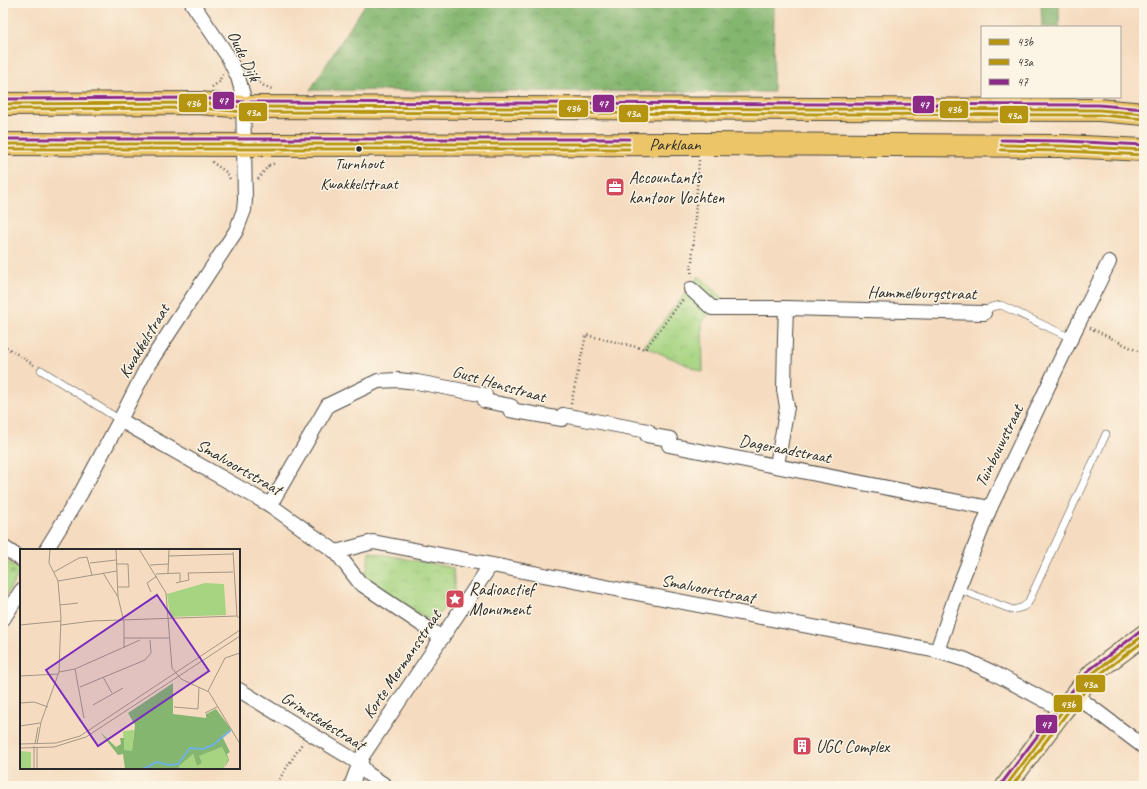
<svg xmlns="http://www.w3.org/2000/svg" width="1147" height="789" viewBox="0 0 1147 789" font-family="Caveat,sans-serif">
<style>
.forest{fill:url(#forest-crowns);stroke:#58704d}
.cemetery{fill:url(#cemetery-stones);stroke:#688056}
.park{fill:url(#park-crowns);stroke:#688056}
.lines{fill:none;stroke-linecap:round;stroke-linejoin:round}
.lane-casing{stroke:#494641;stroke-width:8}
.street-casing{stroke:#494641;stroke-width:16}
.secondary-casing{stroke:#494641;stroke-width:22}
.primary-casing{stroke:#494641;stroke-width:24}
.path{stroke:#494641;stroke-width:2.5;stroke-dasharray:1 3;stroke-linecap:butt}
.lane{stroke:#fff;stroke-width:7}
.street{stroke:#fff;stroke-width:14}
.secondary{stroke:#f8e8c3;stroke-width:20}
.primary{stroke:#edc569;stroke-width:22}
.bus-1-casing{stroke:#fcf5e5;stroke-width:6}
.bus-2-casing{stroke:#fcf5e5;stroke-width:6}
.bus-3-casing{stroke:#fcf5e5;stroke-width:6}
.bus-1{stroke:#b5940f;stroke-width:3}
.bus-2{stroke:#b5940f;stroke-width:3}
.bus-3{stroke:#8c2b87;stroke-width:3}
.bus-dot{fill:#2b2b2b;stroke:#fcf5e5;stroke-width:1.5}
.labels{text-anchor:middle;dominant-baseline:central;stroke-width:3;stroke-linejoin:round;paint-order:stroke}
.bus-label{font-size:16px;fill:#2b2b2b;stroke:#fcf5e5}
.street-label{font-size:17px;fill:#2b2b2b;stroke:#fcf5e5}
.poi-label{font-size:17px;fill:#2b2b2b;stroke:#fcf5e5;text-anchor:start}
.inset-river{fill:none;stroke:#6db2e3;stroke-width:2}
.inset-road{fill:none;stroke:#a49584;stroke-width:1}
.view{fill:#7b2cbf;fill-opacity:0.15;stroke:#7b2cbf;stroke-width:2}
.inset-edge{fill:none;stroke:#2b2b2b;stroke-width:2}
.line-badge{stroke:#fcf5e5;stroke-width:1.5}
.badge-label{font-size:11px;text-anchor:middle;font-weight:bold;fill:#fff}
</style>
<defs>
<pattern id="forest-crowns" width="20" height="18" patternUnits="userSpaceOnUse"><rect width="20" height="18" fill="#84b66f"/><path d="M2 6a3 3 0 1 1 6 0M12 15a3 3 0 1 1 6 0" fill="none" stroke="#6c945b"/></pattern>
<pattern id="cemetery-stones" width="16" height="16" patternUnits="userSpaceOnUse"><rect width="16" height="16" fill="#a6d481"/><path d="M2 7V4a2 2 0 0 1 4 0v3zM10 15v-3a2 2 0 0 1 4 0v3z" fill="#8fb670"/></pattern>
<pattern id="park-crowns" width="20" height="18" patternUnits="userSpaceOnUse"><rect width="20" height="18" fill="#a6d481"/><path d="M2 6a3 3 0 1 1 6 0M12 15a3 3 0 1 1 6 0" fill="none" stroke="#8fb670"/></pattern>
</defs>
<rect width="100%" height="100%" fill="#fcf5e5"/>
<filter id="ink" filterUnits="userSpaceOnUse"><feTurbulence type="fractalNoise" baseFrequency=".025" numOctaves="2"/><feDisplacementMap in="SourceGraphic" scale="8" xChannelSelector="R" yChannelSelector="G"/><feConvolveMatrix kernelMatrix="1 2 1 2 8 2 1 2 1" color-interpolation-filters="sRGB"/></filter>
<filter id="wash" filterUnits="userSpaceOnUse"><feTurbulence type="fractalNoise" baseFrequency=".012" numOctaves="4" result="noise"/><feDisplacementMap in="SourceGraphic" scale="16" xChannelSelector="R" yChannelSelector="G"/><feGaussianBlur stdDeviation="0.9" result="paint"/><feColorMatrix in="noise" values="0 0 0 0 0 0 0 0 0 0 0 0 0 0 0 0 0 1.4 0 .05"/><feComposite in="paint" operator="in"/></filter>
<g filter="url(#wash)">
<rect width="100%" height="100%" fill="#f5dcc0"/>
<!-- forest -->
<g class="forest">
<polygon points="366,3 774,3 773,92 310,90"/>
<polygon points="1041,3 1059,3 1059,27 1042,27"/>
</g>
<!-- cemetery -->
<polygon class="cemetery" points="3,559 21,570 3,601"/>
<!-- park -->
<g class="park">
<polygon points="699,276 724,299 702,321 703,372 644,346"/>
<polygon points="370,552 453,568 455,592 433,623 365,577"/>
</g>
</g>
<g filter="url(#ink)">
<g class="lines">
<!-- lane casing -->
<g class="lane-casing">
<g id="lane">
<polyline points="984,313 991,307 1001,305 1071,338"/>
<polyline points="41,370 120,420"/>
<polyline points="958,589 1013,610 1023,607 1028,603 1106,434"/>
</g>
</g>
<!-- street casing -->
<g class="street-casing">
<g id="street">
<polyline points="691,289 712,308 786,308 984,313"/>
<polyline points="120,420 270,505 336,552 360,583 442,638"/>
<polyline points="777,465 787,407 784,390 785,338 786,308"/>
<polyline points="270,505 328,405 378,381 398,380 417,382 485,395 485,401 511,406 510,410 562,419 563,415 648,431 647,435 670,439 669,445 990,508"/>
<polyline points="3,547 21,559"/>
<polyline points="46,550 81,493 120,420 148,365 236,231 244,210 245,200 243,95 238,77 227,55 192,3"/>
<polyline points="336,552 373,542 937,651 966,660 994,673 1063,710"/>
<polyline points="3,619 21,591"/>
<polyline points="937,651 958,589 990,508 1071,338 1109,262"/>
<polyline points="239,690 359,763 368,774 386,786"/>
<polyline points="1075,695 1144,747"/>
<polyline points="351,786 363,755 490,566"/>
</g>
</g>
<!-- secondary casing -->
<g class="secondary-casing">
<polyline id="secondary" points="1006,786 1063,710 1093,673 1144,635"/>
</g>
<!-- primary casing -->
<g class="primary-casing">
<g id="primary">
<polyline points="3,104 199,103 244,107 1099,110 1144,114"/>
<path id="s1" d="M 3,144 L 245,145 L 700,144 L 1064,146 L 1144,150"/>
</g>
</g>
<!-- path -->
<g class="path">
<polyline points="251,75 262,85 272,89"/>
<polyline points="212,87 219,82 222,74"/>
<polyline points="212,162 226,172 231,181"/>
<polyline points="269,165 276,163"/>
<polyline points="258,179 269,165"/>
<polyline points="691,277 699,160"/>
<polyline points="1090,328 1144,354"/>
<polyline points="3,345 34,365"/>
<polyline points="571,404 586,335 645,349 683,299"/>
<polyline points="275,786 303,742"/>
</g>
<!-- lane -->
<use href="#lane" class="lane"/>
<!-- street -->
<use href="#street" class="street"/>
<!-- secondary -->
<use href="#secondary" class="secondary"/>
<!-- primary -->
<use href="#primary" class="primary"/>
<!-- bus-1 casing -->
<g class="bus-1-casing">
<g id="bus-1">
<polyline points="3,104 199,103 244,107 1099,110 1144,114"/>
<polyline points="3,144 629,144"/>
<polyline points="1001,145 1064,146 1144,150"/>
<polyline points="1006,786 1063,710 1093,673 1144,635"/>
</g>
</g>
<!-- bus-2 casing -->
<g class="bus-2-casing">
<g id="bus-2">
<polyline points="3,109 199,108 244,112 1099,115 1144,119"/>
<polyline points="3,149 629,149"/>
<polyline points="1001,150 1064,151 1144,155"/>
<polyline points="1012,786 1067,713 1096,677 1144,641"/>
</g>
</g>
<!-- bus-3 casing -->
<g class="bus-3-casing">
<g id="bus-3">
<polyline points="3,99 199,98 244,102 1099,105 1144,109"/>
<polyline points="3,139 629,139"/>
<polyline points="1001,140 1064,141 1144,145"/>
<polyline points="1002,783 1059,707 1089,670 1141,631"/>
</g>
</g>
<!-- bus-1 -->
<use href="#bus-1" class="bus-1"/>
<!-- bus-2 -->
<use href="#bus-2" class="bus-2"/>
<!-- bus-3 -->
<use href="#bus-3" class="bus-3"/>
</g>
</g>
<!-- icons -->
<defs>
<g id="office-square" transform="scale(1)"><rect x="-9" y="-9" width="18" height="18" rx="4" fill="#d1495b" stroke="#fcf5e5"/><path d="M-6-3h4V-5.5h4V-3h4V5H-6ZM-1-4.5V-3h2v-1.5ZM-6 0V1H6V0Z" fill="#fff"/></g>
<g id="sight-square" transform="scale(1)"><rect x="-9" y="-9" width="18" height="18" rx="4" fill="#d1495b" stroke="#fcf5e5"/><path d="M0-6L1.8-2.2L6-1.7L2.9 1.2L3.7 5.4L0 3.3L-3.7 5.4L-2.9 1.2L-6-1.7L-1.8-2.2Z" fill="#fff"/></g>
<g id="building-square" transform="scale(1)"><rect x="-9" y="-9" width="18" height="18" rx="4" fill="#d1495b" stroke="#fcf5e5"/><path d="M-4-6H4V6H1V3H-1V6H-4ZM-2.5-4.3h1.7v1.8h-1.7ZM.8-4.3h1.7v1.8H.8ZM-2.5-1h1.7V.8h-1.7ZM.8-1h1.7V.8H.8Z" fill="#fff"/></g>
</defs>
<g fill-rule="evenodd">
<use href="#office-square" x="615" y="187"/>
<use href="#sight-square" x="455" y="599"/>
<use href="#building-square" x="802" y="746"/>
</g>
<!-- markers -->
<circle class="bus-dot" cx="359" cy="149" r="3.5"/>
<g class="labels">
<!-- bus labels -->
<g class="bus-label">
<text x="359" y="164">Turnhout<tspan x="359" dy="20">Kwakkelstraat</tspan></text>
</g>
<!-- street labels -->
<g class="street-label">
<text transform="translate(244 56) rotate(64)">Oude Dijk</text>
<text stroke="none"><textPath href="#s1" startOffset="672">Parklaan</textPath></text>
<text transform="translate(922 293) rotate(1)">Hammelburgstraat</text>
<text transform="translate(144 341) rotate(-59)">Kwakkelstraat</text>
<text transform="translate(499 384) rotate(16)">Gust Hensstraat</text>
<text transform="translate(999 446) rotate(-64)">Tuinbouwstraat</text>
<text transform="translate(785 449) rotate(11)">Dageraadstraat</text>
<text transform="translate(239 467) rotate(30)">Smalvoortstraat</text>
<text transform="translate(708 589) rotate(11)">Smalvoortstraat</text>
<text transform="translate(402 664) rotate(-56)">Korte Mermansstraat</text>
<text transform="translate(323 721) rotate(32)">Grimstedestraat</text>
</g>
<!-- poi labels -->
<g class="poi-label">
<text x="629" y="177">Accountants<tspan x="629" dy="20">kantoor Vochten</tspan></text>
<text x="469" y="589">Radioactief<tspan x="469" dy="20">Monument</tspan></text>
<text x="816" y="746">UGC Complex</text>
</g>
</g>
<!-- overview -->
<g transform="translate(20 549)">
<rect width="220" height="220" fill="#f5dcc0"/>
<path d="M 114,181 L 112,202 L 104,202 L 103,182 ZM 202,198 L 208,210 L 203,220 L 160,220 L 159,217 L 168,207 L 173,205 L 177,217 L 182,214 L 178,207 Z" fill="#a6d481"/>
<path d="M 153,134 L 153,165 L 186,169 L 186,165 L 196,160 L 211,180 L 202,187 L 210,203 L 207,205 L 209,211 L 204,220 L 208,210 L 202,198 L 179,207 L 182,214 L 177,217 L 173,205 L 159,217 L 160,220 L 105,220 L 103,205 L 98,206 L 80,183 L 96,198 L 101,195 L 100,189 L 104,189 L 104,201 L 112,202 L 115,176 L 108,164 Z" fill="#84b66f"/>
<path d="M 185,34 L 204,35 L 206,66 L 150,68 L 147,45 Z" fill="#a6d481"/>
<path d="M 0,202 L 11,203 L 11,220 L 0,220 Z" fill="#a6d481"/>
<path class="inset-river" d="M 123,220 L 137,213 L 149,216 L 158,215 L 170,199 L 183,200 L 193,196 L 211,181"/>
<path class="inset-road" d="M 96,0 L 98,48M 119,0 L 146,44 L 152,119 L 161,130 L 189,143 L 220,195M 213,3 L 217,67 L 220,70M 149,7 L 213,5M 70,14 L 96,11M 97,15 L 108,15 L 109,38 L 98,38M 130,16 L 148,15M 34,23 L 59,9 L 67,8 L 72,26M 83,24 L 98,48 L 104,73 L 104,99M 148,24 L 149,0M 136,25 L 160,24 L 160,33 L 156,34M 38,32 L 97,22M 160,33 L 169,31 L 168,24 L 213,23M 131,43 L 127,34 L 137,27M 40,56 L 58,54M 0,76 L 41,72M 41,76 L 72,72 L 217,67M 104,89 L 150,89M 55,120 L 64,169M 39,123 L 55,120 L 120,91M 0,127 L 39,125M 83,128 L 92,144M 60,138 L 125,111 L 131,104 L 130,91M 188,142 L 205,109 L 220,104M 0,154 L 14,153 L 28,158M 73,156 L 103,139M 154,158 L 178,160 L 179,138M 185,164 L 197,158M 0,177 L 20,174M 0,195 L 36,194 L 60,187 L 220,81M 15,195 L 18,178M 17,195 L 21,173 L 39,123 L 41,68 L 38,32 L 29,14 L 30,0M 0,199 L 34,198 L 66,188 L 220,87M 14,220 L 14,197M 17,220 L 17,198"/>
<path class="view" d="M 137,46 L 189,122 L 78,197 L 26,121 Z"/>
<rect width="220" height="220" class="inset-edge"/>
</g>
<g class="line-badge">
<rect x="212" y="91" width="23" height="19" rx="4" fill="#8c2b87"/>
<rect x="178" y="93" width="30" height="20" rx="4" fill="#b5940f"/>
<rect x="592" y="94" width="23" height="19" rx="4" fill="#8c2b87"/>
<rect x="912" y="95" width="23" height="19" rx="4" fill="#8c2b87"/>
<rect x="558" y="99" width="31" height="19" rx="4" fill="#b5940f"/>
<rect x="939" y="100" width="30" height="19" rx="4" fill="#b5940f"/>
<rect x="238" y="102" width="30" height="20" rx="4" fill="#b5940f"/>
<rect x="618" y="104" width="31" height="19" rx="4" fill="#b5940f"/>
<rect x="999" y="105" width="30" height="19" rx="4" fill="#b5940f"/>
<rect x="1075" y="674" width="31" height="19" rx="4" fill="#b5940f"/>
<rect x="1053" y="694" width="30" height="19" rx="4" fill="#b5940f"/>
<rect x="1035" y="714" width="23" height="20" rx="4" fill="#8c2b87"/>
</g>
<g class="badge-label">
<text x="223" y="104">47</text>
<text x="193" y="107">43b</text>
<text x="603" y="107">47</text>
<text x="924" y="108">47</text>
<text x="573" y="112">43b</text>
<text x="954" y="113">43b</text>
<text x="253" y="116">43a</text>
<text x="633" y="117">43a</text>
<text x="1014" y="119">43a</text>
<text x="1090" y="688">43a</text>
<text x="1068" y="708">43b</text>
<text x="1046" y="728">47</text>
</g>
<!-- margin -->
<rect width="1147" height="789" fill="none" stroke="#fcf5e5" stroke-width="16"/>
<!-- legend -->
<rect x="981" y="26" width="140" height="72" fill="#fcf5e5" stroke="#a8a49b"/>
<rect x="989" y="39" width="20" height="6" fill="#b5940f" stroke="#a8a49b"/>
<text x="1017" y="46" font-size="12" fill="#2b2b2b">43b</text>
<rect x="989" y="59" width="20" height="6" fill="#b5940f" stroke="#a8a49b"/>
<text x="1017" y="66" font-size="12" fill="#2b2b2b">43a</text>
<rect x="989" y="79" width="20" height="6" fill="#8c2b87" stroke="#a8a49b"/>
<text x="1017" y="86" font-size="12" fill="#2b2b2b">47</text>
</svg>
